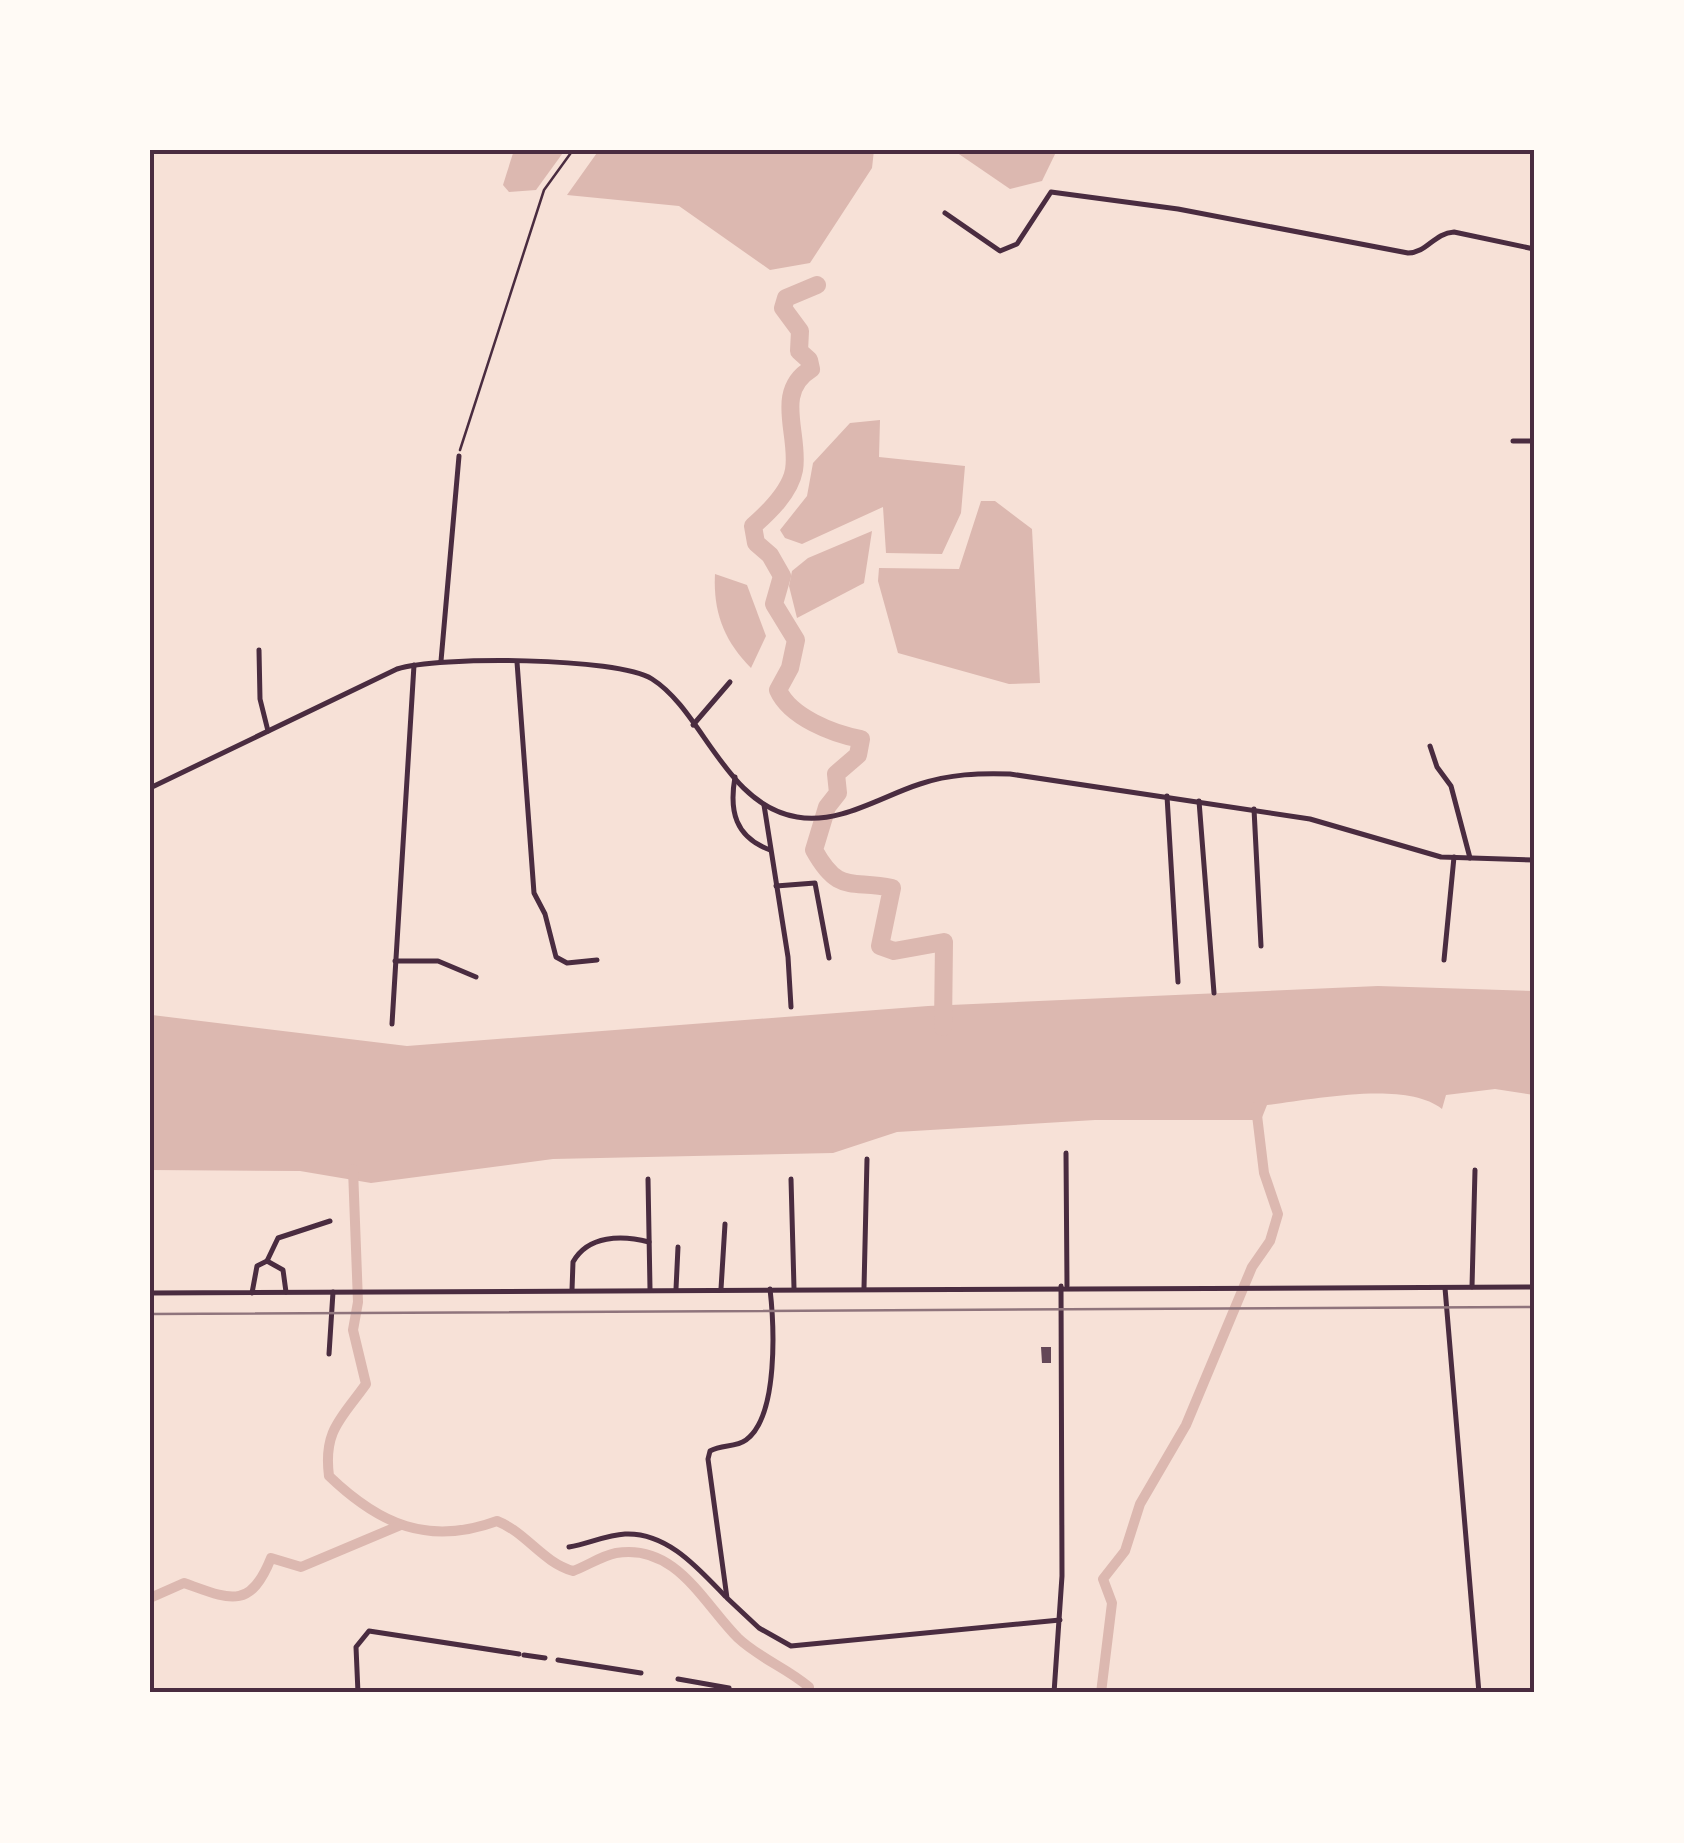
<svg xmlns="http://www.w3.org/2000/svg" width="1684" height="1843" viewBox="0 0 1684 1843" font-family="'Golos Text',sans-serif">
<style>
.water{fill:#dcb8b0}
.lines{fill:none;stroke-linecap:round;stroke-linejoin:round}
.canal{stroke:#dcb8b0;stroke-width:10}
.river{stroke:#dcb8b0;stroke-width:18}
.building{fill:#644757}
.path{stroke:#4a2c40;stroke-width:2.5}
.minor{stroke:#4a2c40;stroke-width:5}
.tertiary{stroke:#4a2c40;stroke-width:5}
.rail{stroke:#8f747c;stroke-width:2.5}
.neatline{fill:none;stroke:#4a2c40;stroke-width:4}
</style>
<rect width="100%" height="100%" fill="#f7e1d7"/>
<!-- water -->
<g class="water">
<polygon points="514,150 565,150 536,190 509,192 503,185"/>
<polygon points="599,150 874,150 872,168 810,263 770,270 679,206 567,195"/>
<polygon points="953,150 1057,150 1042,181 1010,189"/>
<polygon points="880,420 879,457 965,466 961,513 942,554 886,553 883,507 802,544 785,538 780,530 807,496 813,463 850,423"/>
<polygon points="981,501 995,501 1032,529 1040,683 1009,684 898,653 878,581 879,568 959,569"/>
<polygon points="872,531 864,583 797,618 789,586 792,571 808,558"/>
<path d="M 715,574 L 747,585 L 766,636 L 751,668 C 724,641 713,612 715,574 Z"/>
<path d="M 1378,986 L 1534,991 L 1534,1095 L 1495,1089 L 1446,1095 L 1442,1109 C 1405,1080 1313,1100 1267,1105 L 1261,1120 L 1095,1120 L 897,1132 L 833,1153 L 553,1159 L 371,1183 L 300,1171 L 150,1170 L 152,1015 L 407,1046 L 928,1006 Z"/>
</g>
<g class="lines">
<!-- canal -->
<g class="canal">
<path d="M 353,1169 L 358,1302 L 353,1330 L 366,1384 C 342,1418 323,1430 329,1476 C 380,1525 429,1546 497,1521 C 527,1533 542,1562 573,1571 C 587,1566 601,1556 616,1553 C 676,1543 703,1603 738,1638 C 759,1658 787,1668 809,1687 L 809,1693"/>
<path d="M 150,1598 L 184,1583 C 229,1599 250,1611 271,1558 L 301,1567 L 401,1525"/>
<polyline points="1101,1693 1112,1603 1103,1579 1125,1551 1140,1504 1186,1425 1252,1267 1270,1241 1278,1214 1264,1173 1256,1107"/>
</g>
<!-- river -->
<path class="river" d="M 817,285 L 786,298 L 783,308 L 800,331 L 799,351 L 809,360 L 811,369 C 773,392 800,435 794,470 C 790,492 769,512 753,526 L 756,543 L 770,555 L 782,576 L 774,604 L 796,640 L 790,668 L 778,690 C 790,717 833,734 861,739 L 858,755 L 836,774 L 838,793 L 827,807 L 814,850 C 839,895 851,879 892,888 L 880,946 L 894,951 L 944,942 L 943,1027"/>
</g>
<!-- building -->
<polygon class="building" points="1041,1347 1051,1347 1051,1363 1042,1363"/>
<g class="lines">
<!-- path -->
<polyline class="path" points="460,450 544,190 573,150"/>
<!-- minor -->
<g class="minor">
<path d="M 945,213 L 1000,251 L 1017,244 L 1051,192 L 1178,209 L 1408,253 C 1427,253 1434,233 1454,232 L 1534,249"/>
<polyline points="1513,441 1534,441"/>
<polyline points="259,650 260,699 268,731"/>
<polyline points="441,661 459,456"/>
<polyline points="517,662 534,893 545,914 556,957 567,963 597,960"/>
<polyline points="693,725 730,682"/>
<polyline points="1430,746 1437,767 1451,786 1470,858"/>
<path d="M 735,777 C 729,811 735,837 770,850"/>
<polyline points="1167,796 1178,982"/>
<polyline points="1199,801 1214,993"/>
<polyline points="764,805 788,957 791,1007"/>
<polyline points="1254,809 1261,946"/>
<polyline points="776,886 815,883 829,958"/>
<polyline points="1444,960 1454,857"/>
<polyline points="395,961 438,961 476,977"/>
<polyline points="392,1024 414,665"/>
<polyline points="1066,1153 1067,1286"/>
<polyline points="648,1179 650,1289"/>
<polyline points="791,1179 794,1288"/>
<polyline points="267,1261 278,1238 330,1221"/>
<polyline points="1472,1287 1475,1170"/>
<polyline points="864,1288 867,1159"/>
<polyline points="1445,1288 1479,1693"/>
<polyline points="676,1289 678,1247"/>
<polyline points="721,1289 725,1224"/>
<path d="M 770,1289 C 774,1324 779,1416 746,1440 C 735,1448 722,1444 710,1451 L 708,1459 L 727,1598 L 759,1628 L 791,1646 L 1060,1620"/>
<path d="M 572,1290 L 573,1262 C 588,1235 622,1235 649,1242"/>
<polyline points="252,1293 257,1266 267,1261 283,1270 286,1292"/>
<polyline points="329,1354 333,1292"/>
<path d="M 569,1547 C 588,1544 606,1535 625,1534 C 667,1532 698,1568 725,1596"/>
<polyline points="524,1655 545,1658"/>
<polyline points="558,1660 641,1673"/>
<polyline points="678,1679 729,1688"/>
<polyline points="358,1693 356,1647 369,1631 519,1654"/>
<polyline points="1054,1693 1062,1576 1061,1286"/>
</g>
<!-- tertiary -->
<g class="tertiary">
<path d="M 150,788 L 397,669 C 437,656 617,657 652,679 C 703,711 725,805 797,817 C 839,825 882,796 920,784 C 950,774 979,773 1010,774 L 1310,819 L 1441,857 L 1534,860"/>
<polyline points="150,1293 1534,1287"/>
</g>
<!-- rail -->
<polyline class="rail" points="150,1314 1534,1307"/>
</g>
<!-- border -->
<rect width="1684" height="1843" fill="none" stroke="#fffaf5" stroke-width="305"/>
<rect x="152" y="152" width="1380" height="1538" class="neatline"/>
</svg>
